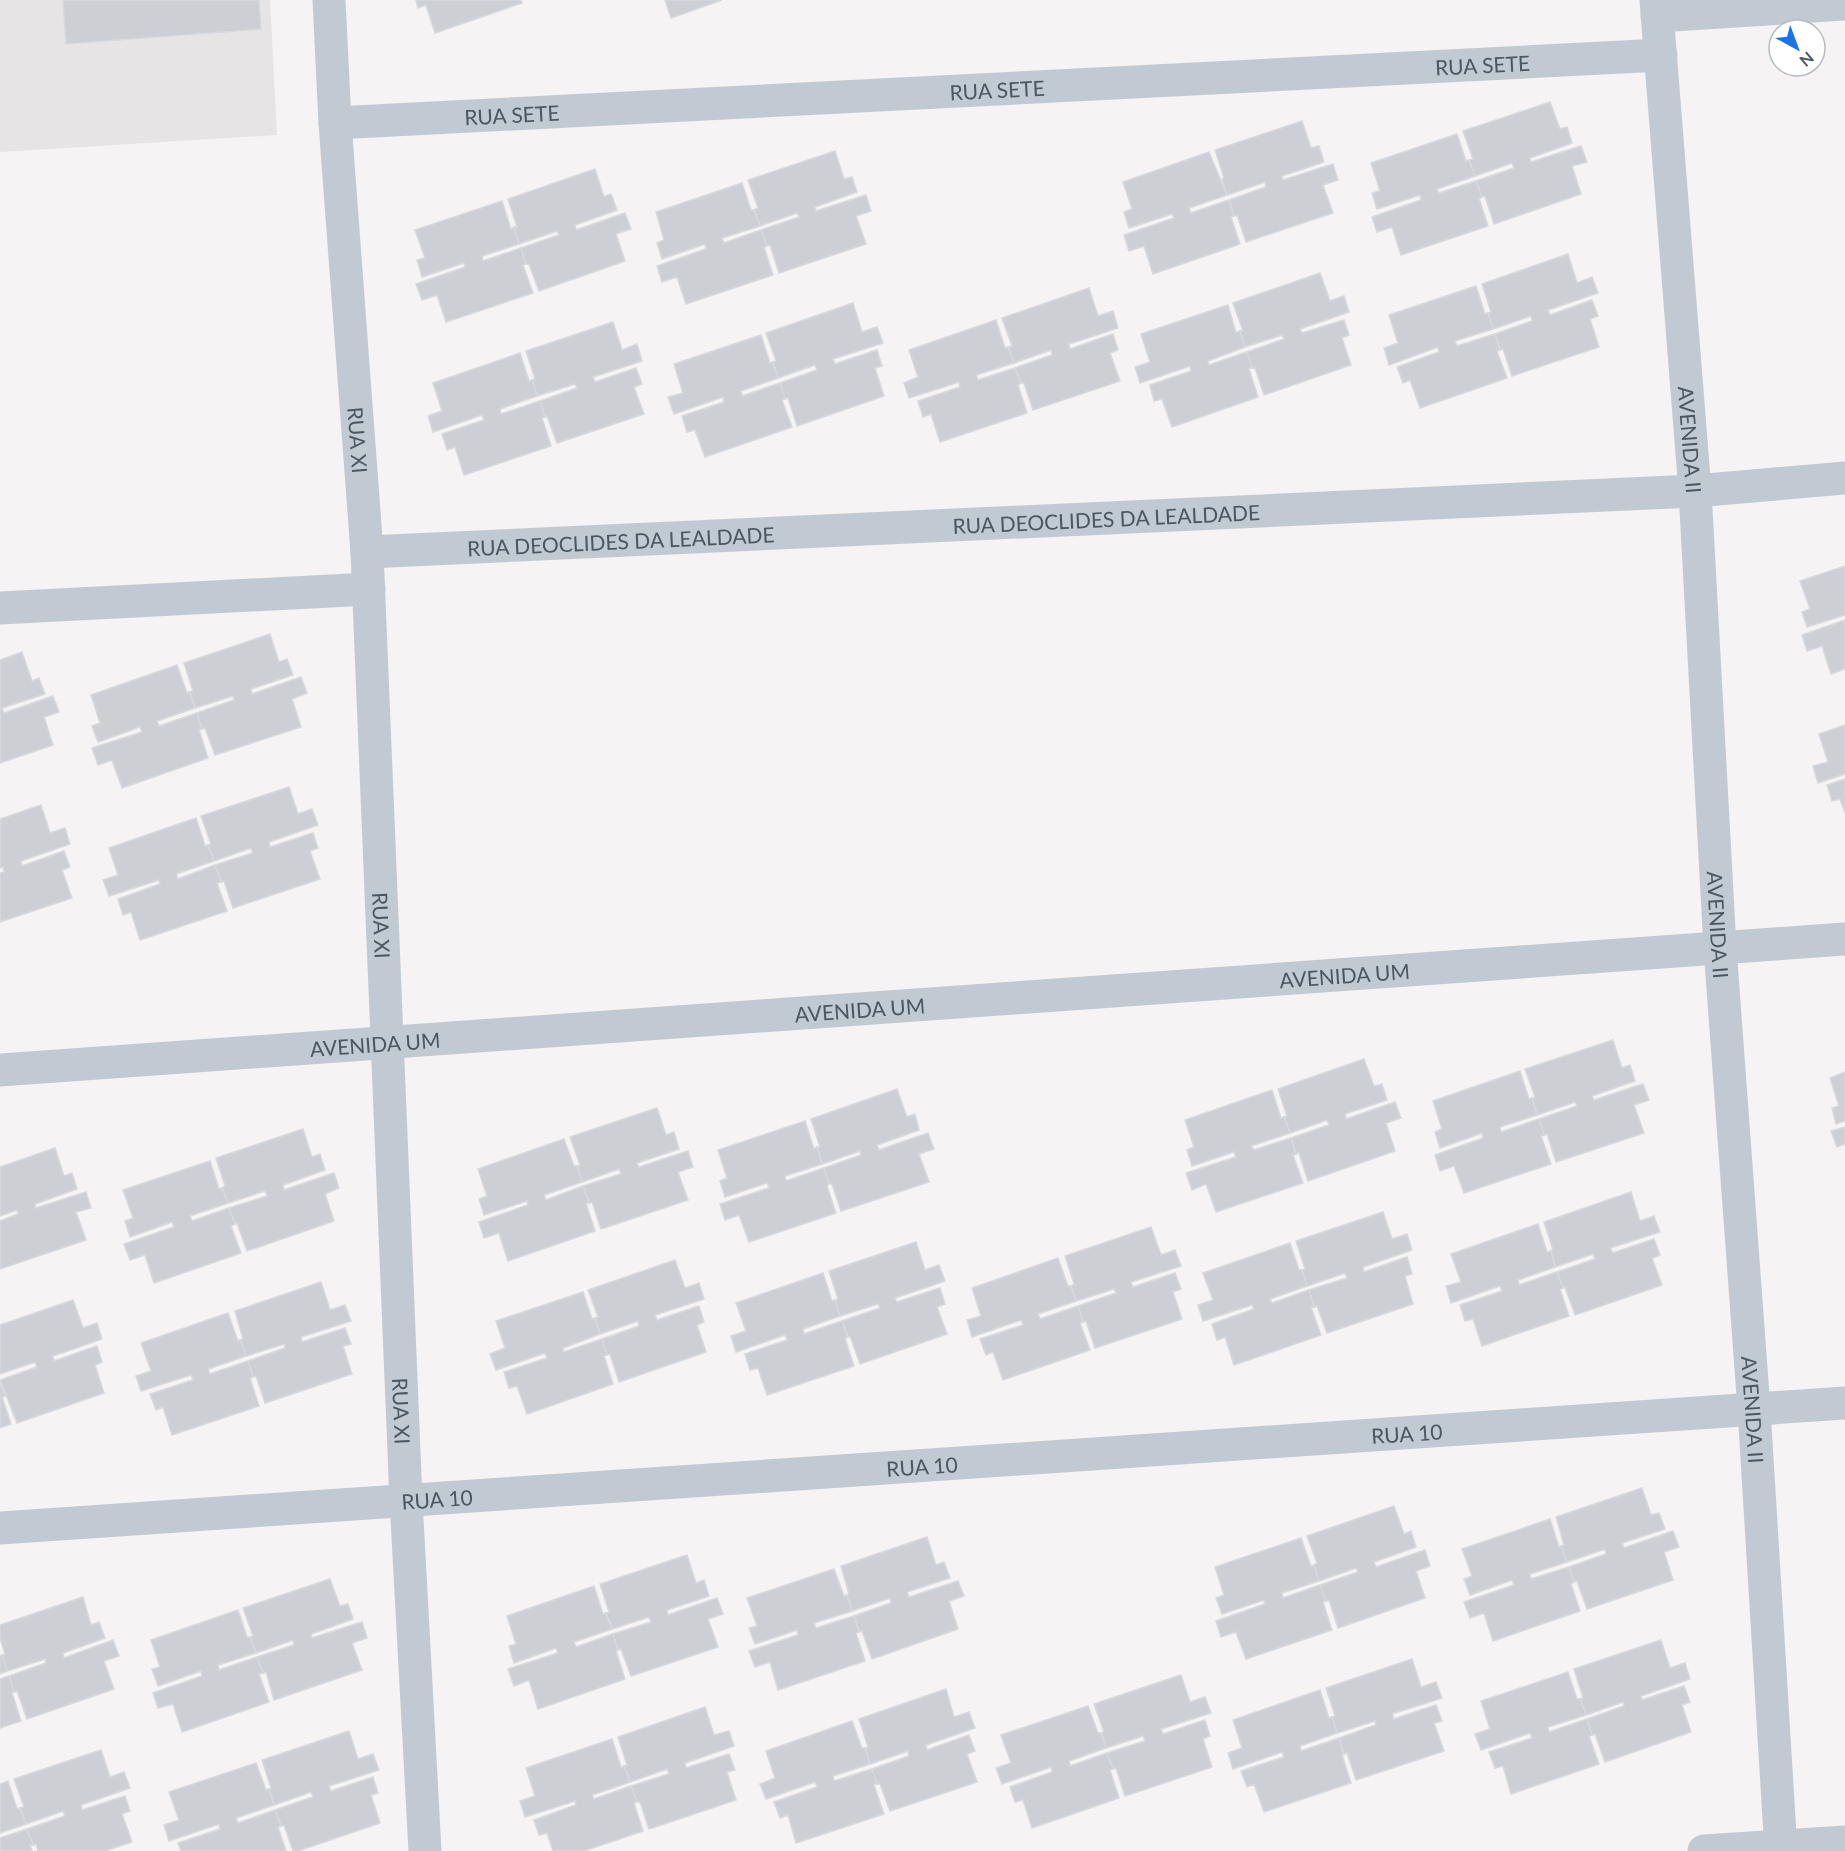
<svg xmlns="http://www.w3.org/2000/svg" width="1845" height="1851" viewBox="0 0 1845 1851" font-family="Lato,sans-serif">
<style>
.education{fill:#e6e4e5}
.building{fill:#cdcfd5;stroke:#d7d9de;stroke-width:1.5}
.lines{fill:none;stroke-linecap:round;stroke-linejoin:round}
.street{stroke:#c1cad2;stroke-width:33}
.labels{text-anchor:middle;dominant-baseline:central;stroke-width:6;stroke-linejoin:round;paint-order:stroke}
.street-label{font-size:21px;fill:#4a5661;stroke:#fff}
</style>
<rect width="100%" height="100%" fill="#f5f3f3"/>
<!-- education -->
<polygon class="education" points="0,0 270,0 277,135 0,152"/>
<!-- building -->
<g class="building">
<polygon points="63,0 259,0 261,29 66,44"/>
<polygon points="416,0 521,0 522,3 435,33 426,5 418,8"/>
<polygon points="665,0 722,0 671,18"/>
<polygon points="1550,102 1560,129 1567,127 1572,143 1530,158 1531,162 1581,146 1587,162 1572,166 1581,194 1494,224 1485,196 1482,197 1476,181 1514,168 1512,163 1475,176 1469,160 1473,159 1463,131"/>
<polygon points="1302,121 1311,148 1319,146 1324,162 1282,176 1283,180 1333,164 1338,180 1323,185 1333,213 1246,242 1237,215 1234,216 1229,200 1266,187 1265,182 1227,195 1222,179 1224,178 1215,150"/>
<polygon points="1457,134 1466,161 1469,160 1475,176 1437,189 1439,193 1476,181 1482,197 1479,198 1488,226 1401,255 1392,227 1377,232 1372,217 1421,200 1420,195 1377,209 1372,193 1380,191 1371,163"/>
<polygon points="835,151 844,179 852,177 857,192 815,207 816,211 866,195 871,211 856,216 866,244 779,273 770,245 767,246 761,230 799,217 797,213 760,226 754,210 758,208 748,180"/>
<polygon points="1209,152 1227,195 1189,208 1191,213 1229,200 1234,216 1231,217 1240,244 1153,274 1144,246 1129,251 1124,235 1174,218 1172,214 1129,228 1124,212 1132,209 1123,182"/>
<polygon points="595,169 604,197 611,194 617,210 575,225 576,230 625,213 631,229 616,234 625,261 539,291 529,264 526,264 521,248 559,235 557,231 519,244 514,227 517,227 508,199"/>
<polygon points="742,183 751,210 754,210 760,226 722,238 724,243 761,230 767,246 764,247 773,275 686,304 677,277 662,282 657,266 706,249 705,244 662,259 657,243 664,240 656,212"/>
<polygon points="502,201 511,229 514,227 519,244 482,256 483,261 521,248 526,264 523,265 533,293 446,322 437,295 422,300 416,284 465,267 464,263 422,277 417,260 425,258 415,230"/>
<polygon points="1568,254 1577,283 1592,277 1598,293 1548,310 1550,315 1592,300 1598,316 1590,319 1599,347 1512,376 1503,349 1500,350 1495,334 1532,321 1531,316 1493,329 1488,313 1491,312 1482,284"/>
<polygon points="1320,273 1330,301 1344,296 1349,312 1300,329 1302,333 1344,320 1349,335 1342,338 1351,365 1264,395 1255,368 1252,368 1247,352 1284,339 1282,335 1245,347 1240,331 1243,331 1233,303"/>
<polygon points="1476,286 1485,314 1488,313 1493,329 1455,341 1457,346 1495,334 1500,350 1497,351 1507,378 1420,408 1410,380 1403,383 1397,367 1439,352 1438,347 1389,365 1384,348 1398,343 1389,315"/>
<polygon points="1089,288 1098,316 1113,311 1118,328 1069,344 1070,349 1113,334 1118,350 1110,353 1120,381 1033,410 1024,383 1021,383 1015,368 1052,355 1051,350 1014,363 1008,347 1012,346 1002,318"/>
<polygon points="853,303 862,332 877,327 883,343 833,359 835,364 877,350 882,366 875,368 884,396 797,426 788,398 785,399 780,383 817,370 815,365 778,378 773,362 776,361 766,333"/>
<polygon points="1228,305 1236,333 1240,331 1245,347 1208,361 1209,365 1247,352 1252,368 1249,369 1258,397 1172,427 1162,399 1154,401 1150,385 1191,371 1190,366 1140,383 1135,367 1150,362 1141,334"/>
<polygon points="996,320 1005,348 1008,347 1014,363 976,375 978,380 1015,368 1021,383 1018,385 1027,413 940,442 931,414 923,417 918,401 960,387 959,382 909,398 904,383 918,377 909,350"/>
<polygon points="613,322 622,350 637,344 642,361 593,377 595,382 636,368 642,384 634,387 644,414 557,443 547,416 545,417 540,401 577,388 575,384 537,396 532,380 535,379 526,351"/>
<polygon points="761,335 770,363 773,362 778,378 741,391 742,396 780,383 785,399 782,400 792,427 705,457 695,430 687,432 682,416 724,402 723,397 674,414 668,397 683,393 674,364"/>
<polygon points="520,353 529,381 532,380 537,396 500,409 501,414 540,401 545,417 542,418 551,446 464,475 455,447 447,450 442,434 484,420 482,415 433,432 428,416 442,411 433,383"/>
<polygon points="1845,566 1845,615 1807,627 1802,612 1810,609 1800,581"/>
<polygon points="1845,620 1845,669 1831,674 1822,646 1807,651 1802,635"/>
<polygon points="270,634 279,662 287,659 293,675 251,689 252,694 301,677 307,693 292,699 301,727 215,755 205,728 202,729 197,713 234,700 233,696 195,708 190,692 193,691 184,663"/>
<polygon points="22,652 32,681 39,678 45,694 2,708 4,713 53,696 59,712 44,717 53,745 0,763 0,660"/>
<polygon points="177,665 187,693 190,692 195,708 157,721 159,726 197,713 202,729 199,730 208,758 122,788 112,760 98,765 92,748 142,732 140,727 98,742 92,726 100,723 91,695"/>
<polygon points="1845,725 1845,774 1818,783 1813,766 1828,762 1819,734"/>
<polygon points="1845,779 1845,813 1840,799 1832,801 1827,785"/>
<polygon points="289,787 298,814 312,809 318,825 269,842 270,847 313,833 318,848 310,851 320,879 233,908 224,881 221,882 215,865 253,853 251,848 214,861 208,845 211,844 201,816"/>
<polygon points="41,805 50,833 65,828 70,844 21,861 22,866 64,851 70,867 62,870 72,898 0,922 0,873 4,872 3,867 0,868 0,819"/>
<polygon points="196,818 205,846 208,845 214,861 176,874 178,879 215,865 221,882 217,883 227,911 140,940 131,912 123,915 118,899 160,884 159,880 109,896 103,880 118,875 109,848"/>
<polygon points="1613,1040 1622,1068 1630,1065 1635,1081 1592,1096 1594,1100 1643,1084 1649,1100 1634,1105 1644,1133 1556,1162 1547,1134 1544,1135 1539,1119 1577,1106 1575,1102 1537,1115 1532,1098 1535,1097 1525,1069"/>
<polygon points="1364,1059 1374,1086 1382,1084 1387,1100 1345,1114 1346,1119 1395,1102 1401,1118 1386,1123 1395,1151 1308,1181 1299,1153 1296,1154 1291,1138 1329,1125 1327,1120 1290,1133 1284,1117 1287,1116 1278,1089"/>
<polygon points="1520,1071 1529,1099 1532,1098 1537,1115 1500,1127 1501,1132 1539,1119 1544,1135 1541,1136 1551,1164 1464,1193 1454,1166 1440,1171 1435,1155 1483,1138 1482,1133 1440,1148 1435,1132 1442,1129 1433,1101"/>
<polygon points="1845,1072 1845,1121 1836,1124 1832,1108 1839,1106 1830,1078"/>
<polygon points="897,1089 907,1117 915,1114 919,1130 877,1145 879,1150 928,1133 934,1149 919,1154 929,1182 841,1211 832,1184 829,1184 824,1168 861,1155 860,1151 822,1164 817,1147 820,1147 811,1119"/>
<polygon points="1272,1090 1281,1118 1284,1117 1290,1133 1251,1146 1254,1150 1291,1138 1296,1154 1293,1155 1303,1183 1216,1212 1206,1184 1192,1190 1186,1173 1236,1157 1234,1152 1192,1166 1187,1150 1194,1147 1185,1120"/>
<polygon points="657,1108 666,1135 674,1132 679,1149 637,1163 639,1167 688,1151 693,1167 678,1172 688,1200 601,1229 592,1202 589,1203 583,1186 621,1174 619,1169 582,1182 577,1166 580,1165 570,1137"/>
<polygon points="805,1121 814,1149 817,1147 822,1164 785,1176 786,1181 824,1168 829,1184 827,1186 836,1213 749,1242 739,1215 725,1220 720,1204 769,1188 767,1183 725,1197 720,1181 727,1178 718,1150"/>
<polygon points="1845,1127 1845,1144 1837,1147 1831,1131"/>
<polygon points="303,1129 312,1157 320,1154 325,1170 283,1185 284,1190 334,1173 339,1188 325,1194 334,1221 247,1251 237,1223 235,1224 229,1208 267,1196 265,1191 228,1203 222,1188 225,1186 216,1158"/>
<polygon points="564,1139 574,1166 577,1166 582,1182 544,1195 546,1200 583,1186 589,1203 586,1203 595,1231 508,1261 499,1233 484,1238 479,1222 528,1205 527,1201 484,1215 479,1199 487,1196 478,1169"/>
<polygon points="55,1148 64,1176 72,1173 77,1189 35,1204 36,1208 86,1192 91,1208 76,1212 86,1240 0,1269 0,1221 18,1214 17,1210 0,1216 0,1167"/>
<polygon points="210,1161 219,1189 222,1188 228,1203 190,1216 192,1221 229,1208 235,1224 231,1226 241,1253 154,1283 145,1255 130,1260 124,1244 174,1227 172,1222 130,1237 125,1221 133,1218 123,1190"/>
<polygon points="1631,1192 1640,1221 1654,1216 1660,1232 1610,1248 1613,1253 1654,1239 1660,1255 1652,1258 1662,1285 1575,1315 1565,1287 1563,1288 1557,1272 1595,1259 1593,1254 1555,1267 1551,1251 1553,1250 1544,1222"/>
<polygon points="1383,1212 1392,1239 1407,1234 1412,1250 1363,1267 1364,1272 1407,1257 1412,1274 1405,1276 1413,1304 1327,1333 1317,1306 1314,1307 1309,1290 1347,1278 1345,1273 1307,1286 1302,1270 1305,1269 1296,1241"/>
<polygon points="1538,1224 1547,1252 1551,1251 1555,1267 1518,1280 1519,1285 1557,1272 1563,1288 1560,1289 1569,1316 1482,1346 1473,1319 1465,1321 1460,1305 1502,1291 1500,1286 1451,1303 1446,1286 1461,1282 1451,1254"/>
<polygon points="1151,1227 1161,1255 1175,1250 1181,1266 1131,1282 1133,1287 1175,1273 1181,1289 1173,1292 1182,1319 1095,1348 1086,1321 1083,1322 1078,1306 1116,1293 1114,1289 1076,1301 1071,1286 1074,1284 1065,1256"/>
<polygon points="916,1242 925,1270 939,1265 945,1281 895,1298 897,1302 940,1288 945,1304 937,1307 947,1334 860,1364 850,1336 848,1337 842,1321 880,1308 878,1304 840,1316 835,1300 838,1299 829,1271"/>
<polygon points="1290,1243 1299,1270 1302,1270 1307,1286 1270,1299 1272,1303 1309,1290 1314,1307 1311,1307 1321,1335 1234,1365 1225,1337 1217,1340 1212,1324 1254,1309 1252,1305 1203,1321 1198,1305 1213,1300 1203,1273"/>
<polygon points="1058,1258 1068,1286 1071,1286 1076,1301 1038,1314 1040,1319 1078,1306 1083,1322 1080,1323 1090,1350 1003,1380 993,1352 986,1355 980,1339 1023,1325 1021,1320 972,1337 967,1320 981,1316 972,1288"/>
<polygon points="675,1260 685,1288 699,1283 704,1299 655,1315 657,1320 699,1306 704,1322 697,1325 706,1352 619,1382 610,1354 607,1355 602,1339 639,1326 638,1321 600,1334 595,1318 598,1317 588,1290"/>
<polygon points="823,1273 832,1301 835,1300 840,1316 803,1329 804,1334 842,1321 848,1337 845,1338 854,1366 767,1395 758,1368 750,1370 745,1354 787,1340 785,1335 736,1352 731,1336 746,1331 736,1303"/>
<polygon points="321,1282 330,1310 345,1305 351,1321 301,1337 302,1342 345,1328 351,1344 343,1346 352,1374 265,1403 256,1376 253,1377 248,1361 285,1348 284,1344 246,1356 240,1340 243,1339 235,1311"/>
<polygon points="583,1292 592,1319 595,1318 600,1334 563,1348 564,1352 602,1339 607,1355 604,1356 613,1384 527,1414 517,1386 509,1388 504,1372 547,1358 545,1353 496,1370 490,1354 505,1348 496,1321"/>
<polygon points="73,1300 83,1328 97,1323 102,1339 53,1356 54,1361 97,1346 102,1362 95,1365 104,1393 17,1423 0,1380 37,1367 35,1362 0,1374 0,1325"/>
<polygon points="228,1313 238,1341 240,1340 246,1356 208,1369 210,1374 248,1361 253,1377 250,1378 259,1406 172,1435 163,1407 156,1410 150,1394 193,1380 191,1375 141,1391 136,1376 151,1371 141,1343"/>
<polygon points="0,1382 5,1396 2,1397 11,1424 0,1428"/>
<polygon points="1642,1488 1651,1515 1659,1513 1665,1529 1622,1543 1624,1548 1673,1531 1679,1547 1664,1552 1673,1580 1587,1609 1577,1581 1574,1582 1569,1567 1606,1554 1605,1549 1567,1562 1561,1546 1564,1545 1556,1517"/>
<polygon points="1394,1506 1404,1534 1411,1531 1416,1547 1374,1562 1376,1567 1425,1550 1430,1566 1416,1571 1425,1598 1338,1628 1329,1600 1326,1601 1320,1585 1358,1572 1356,1568 1319,1581 1314,1565 1317,1563 1307,1536"/>
<polygon points="1550,1519 1559,1547 1561,1546 1567,1562 1530,1574 1531,1579 1569,1567 1574,1582 1571,1584 1580,1611 1493,1641 1484,1613 1470,1618 1464,1602 1514,1585 1512,1580 1470,1595 1464,1579 1472,1576 1462,1549"/>
<polygon points="927,1537 936,1565 944,1562 950,1578 907,1592 909,1597 958,1581 964,1596 949,1601 958,1629 872,1659 862,1631 859,1632 854,1616 891,1603 890,1598 852,1611 847,1595 849,1594 841,1566"/>
<polygon points="1301,1538 1311,1566 1314,1565 1319,1581 1282,1593 1283,1598 1320,1585 1326,1601 1323,1602 1332,1630 1246,1659 1236,1632 1221,1637 1216,1621 1265,1604 1264,1600 1222,1614 1216,1598 1224,1595 1215,1567"/>
<polygon points="687,1555 696,1583 704,1580 709,1596 667,1610 668,1615 717,1598 723,1614 708,1619 718,1647 631,1676 621,1649 618,1650 613,1634 651,1622 649,1617 612,1629 606,1613 609,1612 600,1584"/>
<polygon points="834,1569 844,1596 847,1595 852,1611 814,1623 816,1628 854,1616 859,1632 856,1633 865,1661 778,1690 770,1662 755,1667 749,1651 798,1635 797,1630 755,1644 749,1628 757,1626 747,1598"/>
<polygon points="330,1579 340,1606 348,1604 353,1619 311,1634 312,1638 362,1622 367,1638 352,1643 362,1670 274,1700 266,1672 263,1673 257,1657 294,1645 293,1640 256,1653 250,1637 253,1636 243,1608"/>
<polygon points="594,1586 603,1614 606,1613 612,1629 574,1642 576,1647 613,1634 618,1650 616,1651 625,1679 538,1709 529,1680 514,1686 508,1669 558,1653 556,1648 514,1663 509,1646 516,1644 507,1616"/>
<polygon points="83,1597 91,1625 99,1622 105,1638 63,1653 64,1658 113,1640 119,1656 104,1661 114,1689 27,1719 17,1691 14,1692 9,1676 46,1663 45,1659 7,1671 2,1655 5,1654 0,1638 0,1625"/>
<polygon points="238,1610 247,1637 250,1637 256,1653 218,1665 219,1670 257,1657 263,1673 259,1674 269,1702 182,1732 173,1704 158,1708 153,1693 202,1676 201,1671 158,1686 152,1669 160,1667 151,1640"/>
<polygon points="1661,1640 1670,1668 1685,1663 1690,1679 1641,1696 1642,1700 1684,1686 1690,1702 1682,1705 1691,1732 1605,1762 1595,1734 1592,1735 1587,1719 1624,1706 1623,1702 1586,1715 1580,1699 1583,1698 1574,1669"/>
<polygon points="2,1655 7,1671 0,1674 0,1656"/>
<polygon points="1412,1659 1421,1687 1436,1682 1442,1698 1392,1714 1394,1719 1436,1705 1442,1721 1434,1723 1444,1751 1356,1780 1347,1753 1344,1754 1339,1738 1376,1725 1375,1721 1337,1733 1332,1717 1335,1716 1326,1688"/>
<polygon points="1568,1672 1577,1699 1580,1699 1586,1715 1548,1727 1549,1732 1587,1719 1592,1735 1589,1736 1599,1764 1511,1794 1503,1766 1495,1768 1489,1752 1532,1738 1530,1733 1481,1750 1475,1734 1490,1729 1481,1701"/>
<polygon points="1181,1675 1190,1702 1205,1697 1211,1713 1161,1729 1163,1734 1205,1720 1210,1736 1203,1739 1212,1767 1125,1796 1116,1768 1113,1769 1107,1753 1145,1741 1143,1736 1106,1748 1101,1733 1104,1732 1094,1704"/>
<polygon points="9,1676 14,1692 12,1693 21,1721 0,1728 0,1679"/>
<polygon points="946,1689 954,1717 969,1712 975,1728 926,1745 927,1750 969,1735 975,1751 967,1754 977,1782 890,1811 880,1784 877,1784 872,1769 909,1756 908,1751 870,1764 865,1748 868,1747 859,1719"/>
<polygon points="1320,1690 1329,1718 1332,1717 1337,1733 1300,1746 1301,1751 1339,1738 1344,1754 1342,1755 1351,1783 1264,1812 1254,1784 1247,1787 1241,1771 1284,1757 1282,1752 1233,1769 1228,1753 1242,1748 1233,1720"/>
<polygon points="1088,1706 1098,1733 1101,1733 1106,1748 1069,1761 1070,1766 1107,1753 1113,1769 1110,1770 1119,1798 1032,1828 1023,1800 1015,1802 1010,1787 1052,1772 1051,1767 1002,1784 996,1768 1011,1763 1001,1735"/>
<polygon points="705,1707 714,1735 729,1731 734,1746 685,1763 686,1768 729,1754 735,1770 727,1772 736,1800 649,1829 640,1802 637,1802 631,1786 669,1774 667,1769 630,1782 624,1766 627,1765 618,1737"/>
<polygon points="852,1721 862,1748 865,1748 870,1764 833,1776 834,1781 872,1769 877,1784 874,1785 884,1814 796,1843 788,1815 780,1818 774,1802 817,1787 815,1782 766,1799 760,1784 775,1778 766,1751"/>
<polygon points="349,1731 358,1759 373,1754 379,1770 329,1786 331,1791 373,1777 378,1793 371,1795 380,1823 298,1851 293,1851 284,1825 281,1826 275,1810 313,1797 311,1792 274,1805 269,1789 271,1788 262,1760"/>
<polygon points="612,1739 621,1767 624,1766 630,1782 592,1795 594,1799 631,1786 637,1802 634,1803 643,1831 584,1851 553,1851 547,1833 539,1835 534,1820 576,1805 575,1801 525,1817 520,1801 535,1796 526,1768"/>
<polygon points="101,1750 110,1777 124,1772 130,1788 81,1805 82,1810 125,1796 130,1811 122,1814 132,1842 105,1851 38,1851 36,1844 33,1845 27,1829 65,1816 63,1811 26,1824 20,1808 24,1807 14,1779"/>
<polygon points="256,1763 266,1790 269,1789 274,1805 236,1818 238,1823 275,1810 281,1826 278,1827 286,1851 181,1851 178,1843 220,1829 219,1824 169,1841 164,1825 179,1820 169,1792"/>
<polygon points="8,1781 17,1809 20,1808 26,1824 0,1833 0,1784"/>
<polygon points="27,1829 33,1845 30,1845 32,1851 0,1851 0,1838"/>
</g>
<g class="lines">
<!-- street -->
<g class="street">
<path id="s1" d="M 329,0 L 335,123 L 367,552 L 406,1500 L 425,1851"/>
<path id="s2" d="M 1656,0 L 1695,491 L 1720,948 L 1754,1409 L 1781,1851"/>
<polyline points="1657,16 1845,4"/>
<path id="s3" d="M 335,123 L 1661,55"/>
<path id="s4" d="M 367,552 L 1695,491 L 1845,478"/>
<polyline points="0,608 369,589"/>
<path id="s5" d="M 0,1070 L 1845,939"/>
<path id="s6" d="M 0,1528 L 1845,1403"/>
<polyline points="1704,1851 1845,1842"/>
</g>
</g>
<g class="labels">
<!-- street labels -->
<g class="street-label">
<text stroke="none"><textPath href="#s3" startOffset="1149">RUA SETE</textPath></text>
<text stroke="none"><textPath href="#s3" startOffset="663">RUA SETE</textPath></text>
<text stroke="none"><textPath href="#s3" startOffset="177">RUA SETE</textPath></text>
<text stroke="none"><textPath href="#s1" startOffset="441">RUA XI</textPath></text>
<text stroke="none"><textPath href="#s2" startOffset="441">AVENIDA II</textPath></text>
<text stroke="none"><textPath href="#s4" startOffset="740">RUA DEOCLIDES DA LEALDADE</textPath></text>
<text stroke="none"><textPath href="#s4" startOffset="254">RUA DEOCLIDES DA LEALDADE</textPath></text>
<text stroke="none"><textPath href="#s1" startOffset="927">RUA XI</textPath></text>
<text stroke="none"><textPath href="#s2" startOffset="927">AVENIDA II</textPath></text>
<text stroke="none"><textPath href="#s5" startOffset="1348">AVENIDA UM</textPath></text>
<text stroke="none"><textPath href="#s5" startOffset="862">AVENIDA UM</textPath></text>
<text stroke="none"><textPath href="#s5" startOffset="376">AVENIDA UM</textPath></text>
<text stroke="none"><textPath href="#s2" startOffset="1413">AVENIDA II</textPath></text>
<text stroke="none"><textPath href="#s1" startOffset="1413">RUA XI</textPath></text>
<text stroke="none"><textPath href="#s6" startOffset="1410">RUA 10</textPath></text>
<text stroke="none"><textPath href="#s6" startOffset="924">RUA 10</textPath></text>
<text stroke="none"><textPath href="#s6" startOffset="438">RUA 10</textPath></text>
</g>
</g>
<!-- north arrow -->
<g transform="translate(1797 48) rotate(139)"><circle r="28" fill="#ffffff" stroke="#b7bbc0" stroke-width="1.5"/>
<path d="M0-4.5L10 22L0 15L-10 22Z" fill="#1a73e8"/>
<text y="-9" font-size="16" font-weight="bold" text-anchor="middle" fill="#4a5661">N</text>
</g>
</svg>
